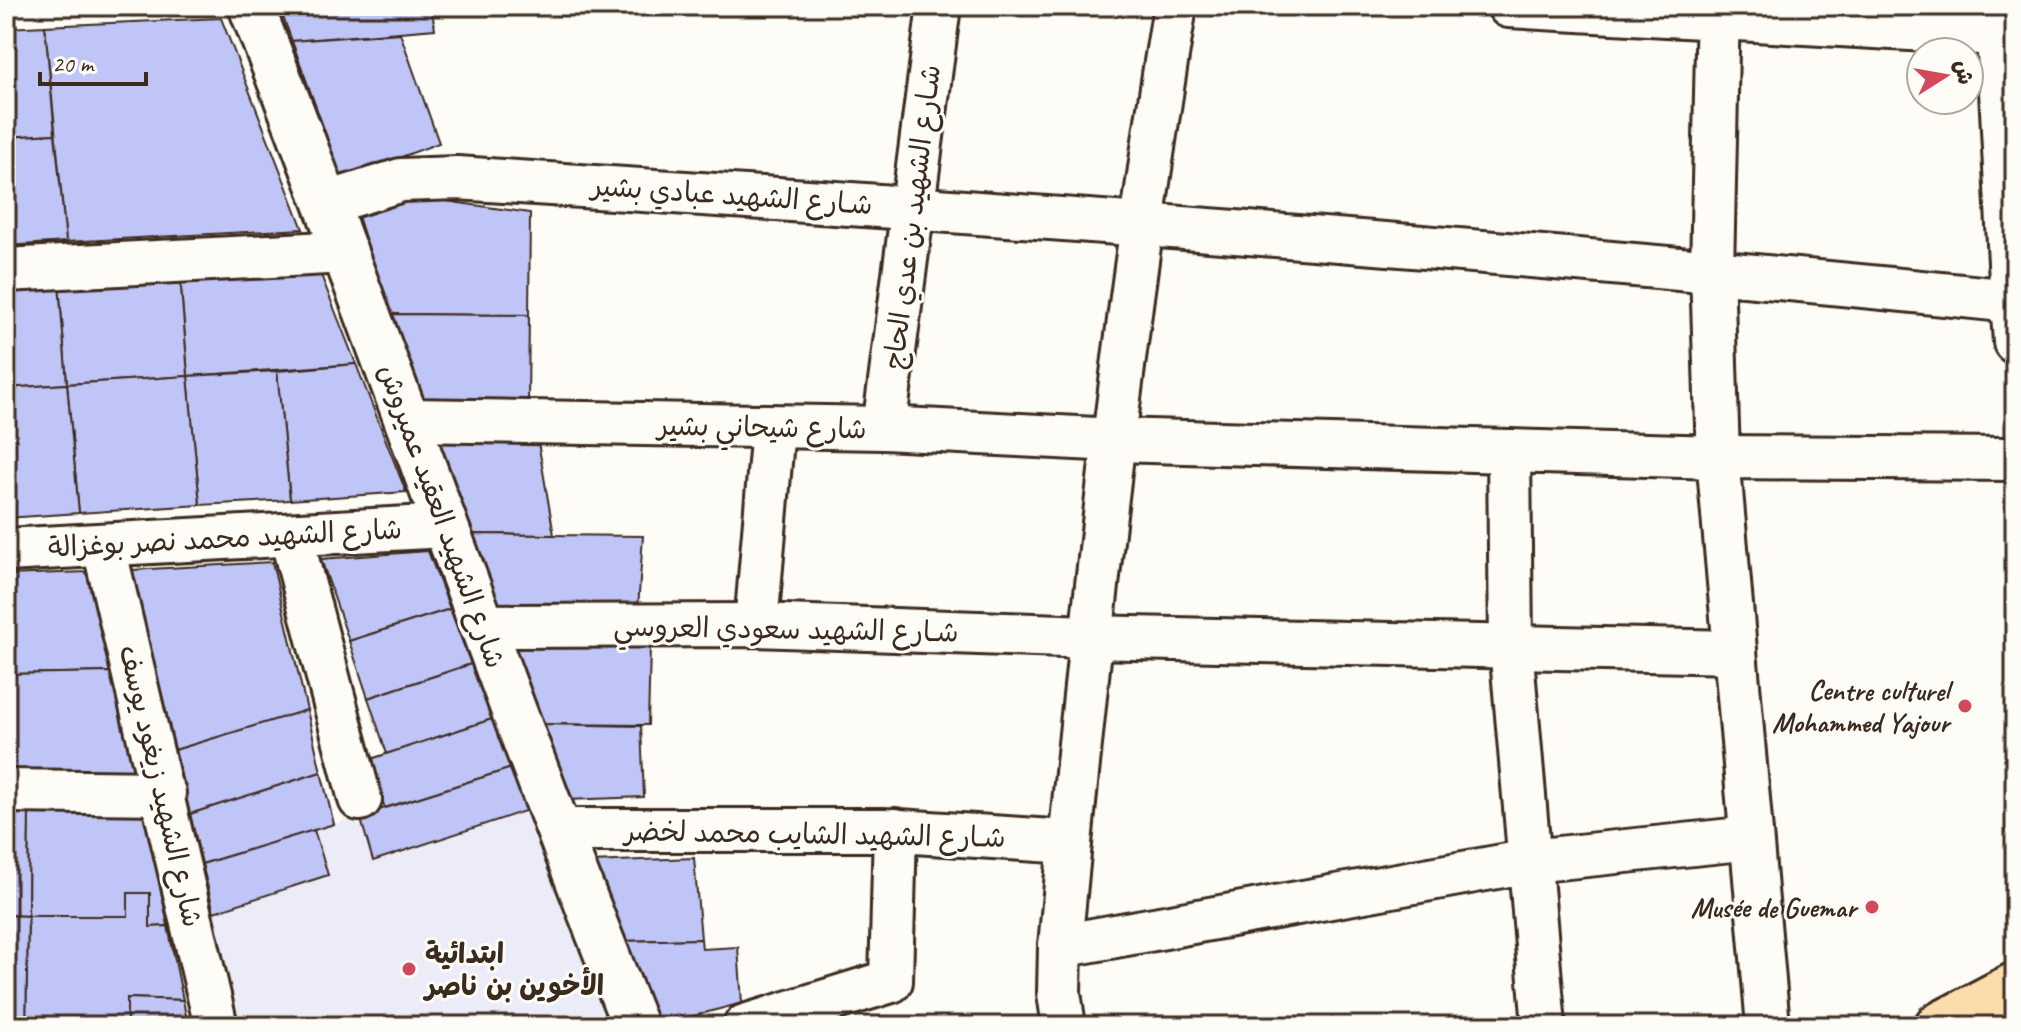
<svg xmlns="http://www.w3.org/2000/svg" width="2021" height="1032" viewBox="0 0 2021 1032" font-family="Caveat,'Playpen Sans Arabic',sans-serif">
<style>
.built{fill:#ebecf7}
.building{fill:#c0c5f7;stroke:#3b2a1e;stroke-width:2}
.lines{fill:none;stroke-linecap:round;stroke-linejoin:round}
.minor-casing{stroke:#3b2a1e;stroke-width:48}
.tertiary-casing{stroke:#3b2a1e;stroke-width:50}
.trunk-casing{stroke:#3b2a1e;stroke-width:50}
.minor{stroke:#fdfcf7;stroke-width:42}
.tertiary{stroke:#fdfcf7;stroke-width:44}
.trunk{stroke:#faddab;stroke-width:44}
.poi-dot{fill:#d1495b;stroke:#fdfcf7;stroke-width:3}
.labels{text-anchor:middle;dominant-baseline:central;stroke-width:6;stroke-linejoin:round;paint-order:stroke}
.street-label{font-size:28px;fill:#3b2a1e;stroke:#fdfcf7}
.poi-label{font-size:28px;font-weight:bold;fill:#3b2a1e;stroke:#fdfcf7;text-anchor:end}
</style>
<rect width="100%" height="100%" fill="#fdfcf7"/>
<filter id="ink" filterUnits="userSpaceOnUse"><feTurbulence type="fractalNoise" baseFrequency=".0125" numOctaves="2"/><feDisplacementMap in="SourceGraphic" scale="16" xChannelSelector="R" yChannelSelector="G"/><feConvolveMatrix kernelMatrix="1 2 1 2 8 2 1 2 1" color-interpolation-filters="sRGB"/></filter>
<g filter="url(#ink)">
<!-- built -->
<polygon class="built" points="528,810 612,1026 241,1026 214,912 327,875 314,830 360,816 374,860"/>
<!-- building -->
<g class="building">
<polygon points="279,6 431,6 435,29 292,41"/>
<polygon points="221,18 303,229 66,242 45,26"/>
<polygon points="45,26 55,134 6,137 6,28"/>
<polygon points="400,33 439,143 342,179 292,41"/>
<polygon points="55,134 66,242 6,246 6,137"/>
<polygon points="410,196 530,213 529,315 389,314 357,213"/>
<polygon points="317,265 356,364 188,376 180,275"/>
<polygon points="180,275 188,376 67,384 59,284"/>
<polygon points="59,284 67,384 6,388 6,287"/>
<polygon points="389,314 529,315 528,403 418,403"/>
<polygon points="356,364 406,492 290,500 277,371"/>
<polygon points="277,371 290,500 200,505 188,376"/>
<polygon points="188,376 200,505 79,513 67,384"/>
<polygon points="67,384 79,513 6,518 6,388"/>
<polygon points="429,434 537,436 554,535 465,534"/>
<polygon points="465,534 643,536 638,609 491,608"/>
<polygon points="428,551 450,609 349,641 321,559"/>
<polygon points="272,562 307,710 175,750 132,570"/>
<polygon points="88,572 113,672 6,674 6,575"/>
<polygon points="450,609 471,664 368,698 349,641"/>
<polygon points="506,646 650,647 648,725 537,724"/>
<polygon points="471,664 492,719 387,754 368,698"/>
<polygon points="113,672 138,774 6,772 6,674"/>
<polygon points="307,710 321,772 190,814 175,750"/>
<polygon points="492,719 512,768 385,808 368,760"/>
<polygon points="537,724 641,726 644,797 566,800"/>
<polygon points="512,768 528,810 373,861 360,816"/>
<polygon points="321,772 334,824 202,864 190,814"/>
<polygon points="6,813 29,813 28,916 6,915"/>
<polygon points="29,813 146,815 168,926 150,927 150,893 128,893 128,916 28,916"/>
<polygon points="314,830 328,875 214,912 202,864"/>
<polygon points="694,858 701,939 623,941 591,862"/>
<polygon points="128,893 150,893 150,927 168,926 183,1000 127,998 127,1026 26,1026 28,916 128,916"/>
<polygon points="6,915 28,916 26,1026 6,1026"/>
<polygon points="701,939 702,949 738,947 742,1003 656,1026 623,941"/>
<polygon points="127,998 183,1000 188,1026 127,1026"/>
</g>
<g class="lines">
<!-- minor casing -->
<g class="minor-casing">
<g id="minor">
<polyline points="1509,6 2015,35"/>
<path d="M 328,203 L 401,180 L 457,178 C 976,211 1495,248 2012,301 L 1998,34"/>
<polyline points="6,270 346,252"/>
<polyline points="2015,299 2012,301 2015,342"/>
<polyline points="408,420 884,428 1115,440 1718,457 1712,270 1718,6"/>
<polyline points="884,428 939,6"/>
<polyline points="1509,451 1511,646 1544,1026"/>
<polyline points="291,536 360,799"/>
<polyline points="104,547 216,1026"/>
<polyline points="6,550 445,526"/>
<polyline points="756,625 773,428"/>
<polyline points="481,626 756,625 1090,637 1735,652"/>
<polyline points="6,791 164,793"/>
<polyline points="559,830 883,830 1070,842"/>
<polyline points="1060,946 1530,861 1751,838"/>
<polyline points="745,1026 891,981 895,830"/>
<path d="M 1064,1026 L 1059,993 L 1060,946 C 1090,632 1124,318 1175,6"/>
<polyline points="1768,1026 1718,457 2015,459"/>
</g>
</g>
<!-- tertiary casing -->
<g class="tertiary-casing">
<path id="tertiary" d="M 251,6 C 383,344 500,688 635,1026"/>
</g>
<!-- trunk casing -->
<g class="trunk-casing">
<polyline id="trunk" points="1937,1026 2015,985"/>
</g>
<!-- minor -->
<use href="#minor" class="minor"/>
<!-- tertiary -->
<use href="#tertiary" class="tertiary"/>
<!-- trunk -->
<use href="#trunk" class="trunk"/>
</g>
</g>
<!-- markers -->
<g class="poi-dot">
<circle cx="1965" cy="706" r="8"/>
<circle cx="1872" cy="907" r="8"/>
<circle cx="409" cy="969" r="8"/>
</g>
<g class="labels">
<!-- street labels -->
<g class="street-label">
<text transform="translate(732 195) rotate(4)">شـارع الشهيد عبادي بشير</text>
<text transform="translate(912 217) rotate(-83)">شـارع الشهيد بن عدي الحاج</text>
<text transform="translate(762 427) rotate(1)">شارع شيحاني بشير</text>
<text transform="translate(442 516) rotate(70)">شارع الشهيد العقيد عميروش</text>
<text transform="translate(225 538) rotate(-3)">شارع الشهيد محمد نصر بوغزالة</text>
<text transform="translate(786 629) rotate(1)">شـارع الشهيد سعودي العروسي</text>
<text transform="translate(161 786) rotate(77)">شارع الشهيد زيغود يوسف</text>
<text transform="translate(815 834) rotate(1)">شـارع الشهيد الشايب محمد لخضر</text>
</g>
<!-- poi labels -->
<g class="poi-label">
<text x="1949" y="690">Centre culturel<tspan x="1949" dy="32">Mohammed Yajour</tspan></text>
<text x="1856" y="907">Musée de Guemar</text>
<text x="425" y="953" text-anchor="start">ابتدائية<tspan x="425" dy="32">الأخوين بن ناصر</tspan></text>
</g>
</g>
<!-- margin -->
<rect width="2021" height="1032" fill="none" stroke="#fdfcf7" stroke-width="32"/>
<rect x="16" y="16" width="1989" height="1000" fill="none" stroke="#3b2a1e" stroke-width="3" filter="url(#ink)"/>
<!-- north arrow -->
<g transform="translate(1945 76) rotate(79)"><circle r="38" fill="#fdfcf7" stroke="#afa8a0" stroke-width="2"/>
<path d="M0-6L14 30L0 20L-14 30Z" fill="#d1495b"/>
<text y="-12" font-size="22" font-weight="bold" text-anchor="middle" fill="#3b2a1e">ش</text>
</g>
<!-- scale -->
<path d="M40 72v12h106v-12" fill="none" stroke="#3b2a1e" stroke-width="4"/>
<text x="52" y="72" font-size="24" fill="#3b2a1e" stroke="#fdfcf7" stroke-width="6" paint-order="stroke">20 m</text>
</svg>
